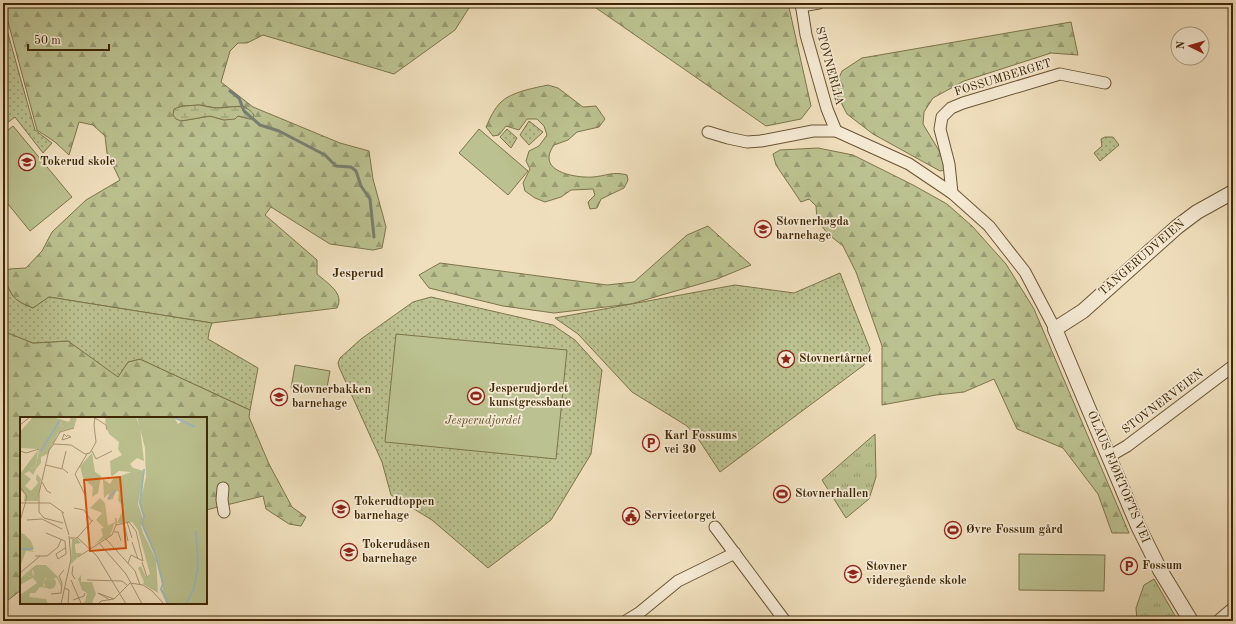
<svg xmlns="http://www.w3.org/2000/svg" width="1236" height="624" viewBox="0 0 1236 624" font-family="'Old Standard TT',serif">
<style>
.grass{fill:url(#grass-tufts);stroke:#7d744a}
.forest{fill:url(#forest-firs);stroke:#7d744a;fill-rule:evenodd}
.wetland{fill:url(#wetland-marsh);stroke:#7d744a}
.park{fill:url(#park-dots);stroke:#7d744a}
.pitch{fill:#bbc190;stroke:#7d744a}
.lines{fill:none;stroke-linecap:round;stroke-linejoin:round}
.stream{stroke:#777f72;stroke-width:3}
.minor-casing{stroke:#6b5533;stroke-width:13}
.tertiary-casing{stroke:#6b5533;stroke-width:16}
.minor{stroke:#f5ead4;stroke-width:11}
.tertiary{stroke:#f5ead4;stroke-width:14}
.labels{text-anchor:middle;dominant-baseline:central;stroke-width:3.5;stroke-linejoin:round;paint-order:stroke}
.street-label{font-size:12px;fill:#3f2705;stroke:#f5ead4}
.poi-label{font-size:12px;font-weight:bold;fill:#3f2705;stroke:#f5ead4;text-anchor:start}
.park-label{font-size:12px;font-style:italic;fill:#5e4e28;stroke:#f5ead4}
.neighbourhood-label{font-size:13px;font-weight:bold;fill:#3f2705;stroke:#f5ead4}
.inset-river{fill:none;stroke:#9dbaba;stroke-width:2}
.inset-road{fill:none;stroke:#a99573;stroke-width:1}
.view{fill:#d7540b;fill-opacity:0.15;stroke:#d7540b;stroke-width:2}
.inset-edge{fill:none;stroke:#3f2705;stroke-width:2}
</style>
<defs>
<pattern id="grass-tufts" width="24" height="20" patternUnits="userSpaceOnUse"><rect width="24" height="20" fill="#bbc190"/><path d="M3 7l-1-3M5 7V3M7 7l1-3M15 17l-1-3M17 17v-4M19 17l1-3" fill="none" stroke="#999d74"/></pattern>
<pattern id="forest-firs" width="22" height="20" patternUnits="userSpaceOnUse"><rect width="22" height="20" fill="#bbc190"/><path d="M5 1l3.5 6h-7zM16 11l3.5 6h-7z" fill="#999d74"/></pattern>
<pattern id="wetland-marsh" width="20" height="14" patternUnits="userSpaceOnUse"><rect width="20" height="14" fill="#bbc190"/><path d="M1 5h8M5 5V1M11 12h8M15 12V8" fill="none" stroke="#999d74"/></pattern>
<pattern id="park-dots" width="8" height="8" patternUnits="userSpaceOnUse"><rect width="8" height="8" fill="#bbc190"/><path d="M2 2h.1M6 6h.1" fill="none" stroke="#999d74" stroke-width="1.8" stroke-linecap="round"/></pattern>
</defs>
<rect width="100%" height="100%" fill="#f0dfbd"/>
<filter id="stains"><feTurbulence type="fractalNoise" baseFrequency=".005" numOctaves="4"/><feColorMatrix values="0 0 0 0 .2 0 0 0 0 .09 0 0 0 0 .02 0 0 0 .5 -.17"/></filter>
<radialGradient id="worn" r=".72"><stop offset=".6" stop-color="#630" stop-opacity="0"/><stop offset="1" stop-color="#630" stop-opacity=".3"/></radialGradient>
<!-- grass -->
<g class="grass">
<polygon points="875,434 876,477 869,499 846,518 822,480"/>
<polygon points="1154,579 1178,621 1137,621 1136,608 1144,585"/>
</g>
<!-- forest -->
<g class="forest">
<path d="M 3,3 L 472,3 L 455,30 L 394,74 L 263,35 L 247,43 L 238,43 L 230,51 L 221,82 L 253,107 L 340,143 L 369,151 L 373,179 L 386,227 L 382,248 L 373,250 L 330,244 L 271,207 L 265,215 L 317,260 L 317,274 C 327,283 345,293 337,308 L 212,323 L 49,297 L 33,308 C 12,300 12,296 3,276 L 9,269 L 26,268 L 42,251 L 52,232 L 86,200 L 120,180 L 107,153 L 105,136 L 93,125 L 79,122 L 69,155 L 55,142 L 37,130 ZM 199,105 L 216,108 L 242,106 L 246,107 L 250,119 L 238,116 L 224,120 L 210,116 L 181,121 L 182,106 Z"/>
<polygon points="589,3 788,3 811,106 801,119 766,126"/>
<polygon points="1071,22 1078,55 1051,53 964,81 933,98 924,112 923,124 938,149 944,162 945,170 940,171 873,134 847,114 834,89 842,71 862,58"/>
<path d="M 548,85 L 558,88 L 583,107 L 596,106 L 605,119 L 599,127 L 577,132 L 568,140 L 554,145 C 552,148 549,153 549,157 C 548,174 580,178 593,177 C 606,176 613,171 627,175 L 628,180 L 624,188 L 601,199 L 597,208 L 590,209 L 588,202 L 595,195 L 593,189 L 571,190 L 561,197 L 545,202 L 535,198 L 525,191 L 523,183 L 530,169 L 526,161 L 529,151 L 539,146 L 547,135 L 544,126 L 537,119 L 527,119 L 519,130 L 506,126 L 499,135 L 493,136 L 486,127 C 490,118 494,109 501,102 C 511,92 534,88 548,85 Z"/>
<polygon points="818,148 853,155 913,185 947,204 972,226 1006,264 1034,309 1129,533 1112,533 1098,494 1063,448 1017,429 994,379 964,392 936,395 882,405 882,346 856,272 843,246 828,234 817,220 816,206 809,199 801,202 776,165 773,154 780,150"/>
<polygon points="708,226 751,265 717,279 631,304 554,313 503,306 429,288 419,275 440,263 607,285 634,282 687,235"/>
<polygon points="3,331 33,343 68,341 118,376 128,362 140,359 250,410 249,417 269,464 292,507 306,517 301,526 289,524 266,509 263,496 206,510 206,418 21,418 21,590 3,604"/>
</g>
<!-- wetland -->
<path class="wetland" d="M 199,105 C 205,106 212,108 218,108 C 232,108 245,102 254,115 L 253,119 L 250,119 L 238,116 L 235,119 L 224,120 L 210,116 L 181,121 L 176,119 L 173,115 L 174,109 C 182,105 190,106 199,105 Z"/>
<!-- park -->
<g class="park">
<polygon points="3,16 35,130 52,143 43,153 15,117 3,126"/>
<polygon points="529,121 543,132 529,145 520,135"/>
<polygon points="507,129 517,138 511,148 500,137"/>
<polygon points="1105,137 1113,137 1119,145 1100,161 1094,153 1102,146 1101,139"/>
<polygon points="840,273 870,349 864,365 720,472 699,440 687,426 632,392 578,334 555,318 735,285 794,293"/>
<path d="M 3,276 C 12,296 12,300 33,308 L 49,297 L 212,323 L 209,332 L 208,339 L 258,368 L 250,410 L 140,359 L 128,362 L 118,377 L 68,341 L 33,343 L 3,331 Z"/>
<polygon points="431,297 553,325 575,340 602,370 591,454 551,520 488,568 432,520 391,495 382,462 339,367 338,363 340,358 361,339 413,302"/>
</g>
<!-- pitch -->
<g class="pitch">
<polygon points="13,126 72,197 30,231 3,198 3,134"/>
<polygon points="479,129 528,171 508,195 459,153"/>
<polygon points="396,334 567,350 556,459 385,442"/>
<polygon points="295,365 330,371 326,393 291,388"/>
<polygon points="1019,554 1105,555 1104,591 1019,590"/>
</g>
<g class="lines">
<!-- stream -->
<polyline class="stream" points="230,91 239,98 244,111 260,125 279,131 325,155 336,166 351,167 356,171 361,186 370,199 374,237"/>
<!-- minor casing -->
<g class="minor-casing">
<g id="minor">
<polyline points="801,3 806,35 827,109 836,131"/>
<polyline points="801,6 819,3"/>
<polyline points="708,132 728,138 747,142 761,141 813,131 836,131 909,164 952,193 989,226 1025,272 1055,329"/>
<polyline points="952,193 949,164 940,129 942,117 951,108 963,103 1060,74 1105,83"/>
<polyline points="1108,457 1127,446 1233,366"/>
<polyline points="223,488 222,500 224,512"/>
<polyline points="715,527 785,621"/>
<polyline points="626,621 639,613 678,581 735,553"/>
</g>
</g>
<!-- tertiary casing -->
<g class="tertiary-casing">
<g id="tertiary">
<polyline points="1191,621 1160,570 1138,526 1055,329 1083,311 1177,227 1197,212 1233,192"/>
<polyline points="1220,621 1233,610"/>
</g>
</g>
<!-- minor -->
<use href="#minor" class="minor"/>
<!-- tertiary -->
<use href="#tertiary" class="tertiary"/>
</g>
<!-- icons -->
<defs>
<g id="school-ring" transform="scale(0.9)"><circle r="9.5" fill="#f5ead4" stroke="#8f2418" stroke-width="1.5"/><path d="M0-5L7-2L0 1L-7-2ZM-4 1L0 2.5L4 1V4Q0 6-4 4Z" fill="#8f2418"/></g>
<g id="sight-ring" transform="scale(0.9)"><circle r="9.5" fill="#f5ead4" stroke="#8f2418" stroke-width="1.5"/><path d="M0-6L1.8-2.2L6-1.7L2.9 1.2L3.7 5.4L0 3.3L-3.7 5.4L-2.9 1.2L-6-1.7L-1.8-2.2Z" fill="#8f2418"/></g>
<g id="stadium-ring" transform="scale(0.9)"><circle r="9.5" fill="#f5ead4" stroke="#8f2418" stroke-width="1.5"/><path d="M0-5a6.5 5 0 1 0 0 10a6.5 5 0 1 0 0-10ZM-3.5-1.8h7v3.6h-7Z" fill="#8f2418"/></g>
<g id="parking-ring" transform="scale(0.9)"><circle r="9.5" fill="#f5ead4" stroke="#8f2418" stroke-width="1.5"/><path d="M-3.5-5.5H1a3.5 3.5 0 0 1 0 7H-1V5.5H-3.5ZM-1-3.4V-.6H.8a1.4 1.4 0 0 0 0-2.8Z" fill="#8f2418"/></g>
<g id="civic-ring" transform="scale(0.9)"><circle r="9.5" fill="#f5ead4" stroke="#8f2418" stroke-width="1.5"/><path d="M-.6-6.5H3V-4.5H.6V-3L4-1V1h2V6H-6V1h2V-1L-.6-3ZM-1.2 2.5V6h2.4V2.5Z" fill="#8f2418"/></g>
</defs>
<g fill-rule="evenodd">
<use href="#school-ring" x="27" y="162"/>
<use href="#school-ring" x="763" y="229"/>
<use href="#sight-ring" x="786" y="359"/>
<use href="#stadium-ring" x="476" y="396"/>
<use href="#school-ring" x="279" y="397"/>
<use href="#parking-ring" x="651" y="443"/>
<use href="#stadium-ring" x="782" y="494"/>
<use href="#school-ring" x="341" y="509"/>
<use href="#civic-ring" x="631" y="516"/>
<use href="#stadium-ring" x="953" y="530"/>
<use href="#school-ring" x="349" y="552"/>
<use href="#parking-ring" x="1129" y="566"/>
<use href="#school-ring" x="853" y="574"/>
</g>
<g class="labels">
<!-- street labels -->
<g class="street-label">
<text transform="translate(829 66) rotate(75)">STOVNERLIA</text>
<text transform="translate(1003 78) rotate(-17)">FOSSUMBERGET</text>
<text transform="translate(1142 258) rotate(-41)">TANGERUDVEIEN</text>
<text transform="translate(1163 402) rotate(-37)">STOVNERVEIEN</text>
<text transform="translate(1118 477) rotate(67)">OLAUS FJØRTOFTS VEI</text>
</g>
<!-- poi labels -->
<g class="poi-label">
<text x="40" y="162">Tokerud skole</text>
<text x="776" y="222">Stovnerhøgda<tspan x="776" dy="14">barnehage</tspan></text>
<text x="799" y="359">Stovnertårnet</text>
<text x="489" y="389">Jesperudjordet<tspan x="489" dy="14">kunstgressbane</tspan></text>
<text x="292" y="390">Stovnerbakken<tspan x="292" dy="14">barnehage</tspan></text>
<text x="664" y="436">Karl Fossums<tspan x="664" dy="14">vei 30</tspan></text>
<text x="795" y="494">Stovnerhallen</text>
<text x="354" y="502">Tokerudtoppen<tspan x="354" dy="14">barnehage</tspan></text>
<text x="644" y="516">Servicetorget</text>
<text x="966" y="530">Øvre Fossum gård</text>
<text x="362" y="545">Tokerudåsen<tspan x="362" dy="14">barnehage</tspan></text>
<text x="1142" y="566">Fossum</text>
<text x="866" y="567">Stovner<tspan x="866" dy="14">videregående skole</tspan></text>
</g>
<!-- park labels -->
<g class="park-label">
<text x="483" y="421">Jesperudjordet</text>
</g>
<!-- neighbourhood labels -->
<g class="neighbourhood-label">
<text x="358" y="273">Jesperud</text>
</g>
</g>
<!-- overview -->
<g transform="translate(20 417)">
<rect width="187" height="187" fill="#f0dfbd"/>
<path d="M 13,0 L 32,0 L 49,5 L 51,0 L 57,0 L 54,11 L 41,14 L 38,18 L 39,8 L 44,10 L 40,4 L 19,32 L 0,31 L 0,15 ZM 52,122 L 57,122 L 61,126 L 55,127 L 55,130 L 56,136 L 62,136 L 51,147 Z" fill="#bbc190"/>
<path d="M 86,0 L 116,0 L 120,11 L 124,44 L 117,41 L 110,47 L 113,51 L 124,54 L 118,87 L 123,102 L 121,109 L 123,116 L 136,142 L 138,176 L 123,167 L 124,165 L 118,151 L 121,149 L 126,160 L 130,157 L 118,113 L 112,105 L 97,106 L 104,91 L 98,83 L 99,75 L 96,73 L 93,82 L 88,83 L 89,76 L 84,81 L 83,62 L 90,67 L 93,62 L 111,55 L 99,54 L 92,59 L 91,58 L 90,44 L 102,38 L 98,32 L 99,25 L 89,17 L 85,5 ZM 117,0 L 157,0 L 159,3 L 155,2 L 158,7 L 162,4 L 159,0 L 187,0 L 187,187 L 148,187 L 143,176 L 143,167 L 137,139 L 122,108 L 124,100 L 120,86 L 126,60 L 125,31 ZM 38,3 L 45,10 L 39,8 L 40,12 L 28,37 L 21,40 L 21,46 L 16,52 L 10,51 L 16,49 L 19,32 ZM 72,36 L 75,55 L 81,59 L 78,76 L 72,80 L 73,70 L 63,61 L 60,49 ZM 95,105 L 90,119 L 75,127 L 83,119 L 81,112 ZM 7,131 L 15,135 L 6,134 L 0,150 L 0,132 ZM 11,152 L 14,160 L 0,168 L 0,162 L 5,157 L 10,160 L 13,158 L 9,156 ZM 61,158 L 61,165 L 72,165 L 76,177 L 72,185 L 75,187 L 60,187 L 65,185 L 67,176 L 62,173 L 58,162 Z" fill="#bbc190"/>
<path d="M 18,33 L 16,49 L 10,51 L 16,52 L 13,58 L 9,54 L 4,57 L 11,62 L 5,69 L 11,74 L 18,66 L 16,62 L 17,57 L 21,62 L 18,84 L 4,84 L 5,77 L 0,73 L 0,57 ZM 80,81 L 85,86 L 88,109 L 84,111 L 76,103 L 82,96 L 70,91 ZM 0,116 L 4,117 L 11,124 L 14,132 L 0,132 ZM 16,148 L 26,148 L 38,160 L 41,166 L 41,170 L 37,161 L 25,161 L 23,169 L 33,172 L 20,170 L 15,176 L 10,176 L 9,180 L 26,182 L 28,187 L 0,187 L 0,178 L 17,166 L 13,161 L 14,157 L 13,153 L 9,155 L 13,158 L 11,160 L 5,157 Z" fill="#bbc190"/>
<path d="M24 166a6 6 0 1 1 12 0a6 6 0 1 1-12 0Z" fill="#bbc190"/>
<path class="inset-river" d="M 154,0 L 175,10M 21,34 L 40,3M 124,52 L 120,86 L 124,100 L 122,107 L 136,139 L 143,167 L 141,172 L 148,187M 88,82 L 96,73M 0,132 L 13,132M 166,187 L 174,171 L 178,148 L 176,114"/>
<path class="inset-road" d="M 75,1 L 86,8 L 87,13M 0,8 L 10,0M 47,20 L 44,17 L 42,23 L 51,20 L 47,18M 33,27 L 40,15 L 54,11M 34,27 L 29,33 L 19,76 L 19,95 L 24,101 L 43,106M 34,27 L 51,28 L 65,37 L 70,36 L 76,25 L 74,8 L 75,0M 0,34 L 6,36 L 19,32M 46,34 L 42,51 L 48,56M 72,34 L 76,42 L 92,34M 26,48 L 42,52M 22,65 L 27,74 L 31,76M 0,69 L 7,80 L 0,104M 65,78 L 55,57 L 67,37M 0,86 L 30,86 L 44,96M 54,91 L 64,93 L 72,105M 42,95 L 49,118M 7,103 L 22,102 L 42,112M 107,105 L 112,121M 104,106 L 108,124M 96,108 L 109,105 L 116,114 L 123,144 L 111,138 L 108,146M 94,115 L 98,115 L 101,124M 26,116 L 45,124 L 45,125 L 46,135 L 46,137 L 38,142 L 36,137 L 45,131M 50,121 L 58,121 L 77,139 L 106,187M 57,121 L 73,103M 86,122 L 115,154 L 120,168M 112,125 L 118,142M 79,126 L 106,157 L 122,187M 15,139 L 27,139 L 38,130 L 41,123M 58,140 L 92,118 L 96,108 L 96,101M 122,145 L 127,160M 53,149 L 52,157 L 55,162M 0,156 L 20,139M 51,163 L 61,186M 67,163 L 102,164 L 107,168M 44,171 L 49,173 L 48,187M 31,177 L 41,176 L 42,166 L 39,159 L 44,153M 53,183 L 64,179 L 65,176M 90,183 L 78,176 L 94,182M 41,187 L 51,142 L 49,119M 78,187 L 81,184 L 94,182 L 110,166 L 123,168 L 132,174 L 144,187"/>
<path class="view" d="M 100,60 L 106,131 L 70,134 L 64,63 Z"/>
<rect width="187" height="187" class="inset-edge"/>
</g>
<!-- margin -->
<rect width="1236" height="624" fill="none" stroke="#f0dfbd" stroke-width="16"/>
<rect x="4" y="4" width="1228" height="616" fill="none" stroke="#3f2705" stroke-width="2"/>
<rect x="8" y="8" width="1220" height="608" fill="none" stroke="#3f2705"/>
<!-- north arrow -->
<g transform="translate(1190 46) rotate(275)"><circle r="19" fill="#f5ead4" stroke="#ac9c81"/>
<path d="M0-3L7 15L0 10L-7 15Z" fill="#8f2418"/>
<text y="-6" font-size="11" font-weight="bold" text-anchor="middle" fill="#3f2705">N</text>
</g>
<!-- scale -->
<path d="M28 44v6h81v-6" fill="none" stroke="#3f2705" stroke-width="2"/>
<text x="34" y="44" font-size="12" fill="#3f2705" stroke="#f5ead4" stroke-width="3" paint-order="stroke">50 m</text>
<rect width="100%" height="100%" filter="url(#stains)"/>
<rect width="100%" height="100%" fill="url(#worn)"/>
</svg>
